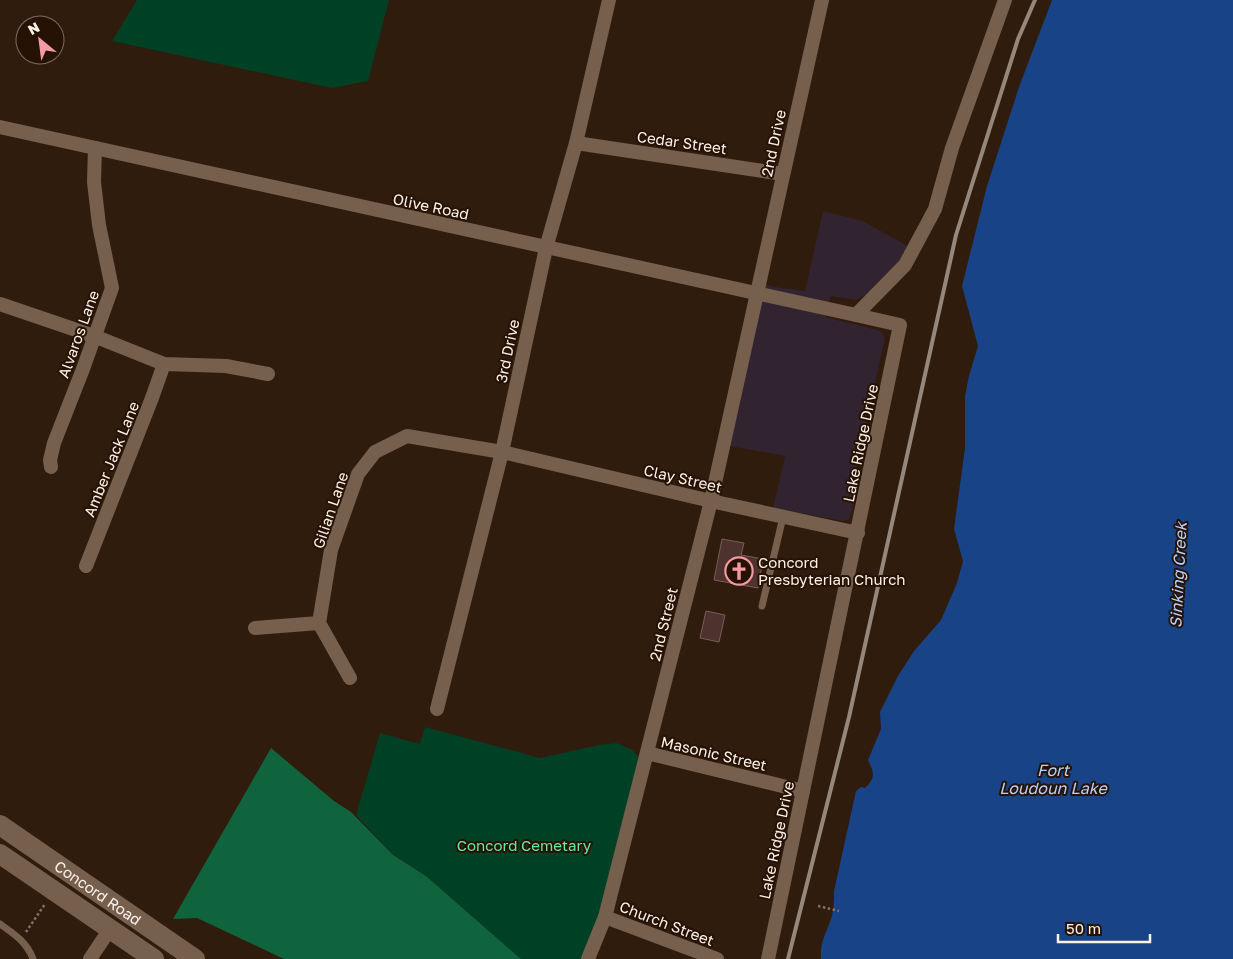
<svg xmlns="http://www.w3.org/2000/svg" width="1233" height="959" viewBox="0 0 1233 959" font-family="'Golos Text',sans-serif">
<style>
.commercial{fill:#31232f}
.green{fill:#004024}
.forest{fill:#0f643e}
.water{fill:#184387}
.building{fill:#4d322e;stroke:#7b5c58}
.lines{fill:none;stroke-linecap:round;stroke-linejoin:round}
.path{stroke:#837266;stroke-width:2.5;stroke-dasharray:2.5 2.5;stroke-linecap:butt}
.service{stroke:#775f4e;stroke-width:7}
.minor{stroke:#775f4e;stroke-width:14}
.secondary{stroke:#775f4e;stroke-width:20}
.rail{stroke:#96877b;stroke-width:4}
.labels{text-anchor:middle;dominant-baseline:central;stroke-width:4;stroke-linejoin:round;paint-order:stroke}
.street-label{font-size:15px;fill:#fdf2ea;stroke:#261204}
.poi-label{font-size:15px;fill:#fdf2ea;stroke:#261204;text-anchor:start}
.park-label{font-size:15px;fill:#67eba6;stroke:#261204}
.water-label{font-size:16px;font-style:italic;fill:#b9d2f9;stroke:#261204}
</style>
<rect width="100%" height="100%" fill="#301c0c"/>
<!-- commercial -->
<polygon class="commercial" points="823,211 863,221 911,248 876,290 856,300 831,296 825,317 881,331 885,338 856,469 860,470 852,511 849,519 843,521 773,508 785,456 719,444 750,303 752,281 775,287 805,291"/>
<!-- green -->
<g class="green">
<polygon points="137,0 389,0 368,81 332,88 112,41"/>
<polygon points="425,727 540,758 599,745 617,743 632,750 641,759 601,909 585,959 521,959 426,876 393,855 356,815 380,733 420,744"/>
</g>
<!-- forest -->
<polygon class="forest" points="271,748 334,801 351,812 393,855 426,876 521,959 284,959 197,918 173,919"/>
<!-- water -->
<path class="water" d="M 1052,0 L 1233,0 L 1233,959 L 821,959 C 819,942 828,930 832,916 C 834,907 834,899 834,891 L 856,791 L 861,787 L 865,788 C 876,777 874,773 868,760 L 881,729 L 880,712 L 898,676 L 914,651 L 941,620 L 957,583 L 963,561 L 954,529 L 965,448 L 965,396 L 969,376 L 978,346 L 962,286 L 987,186 L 1019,87 Z"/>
<!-- building -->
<g class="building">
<polygon points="722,539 744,543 741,555 763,559 758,588 714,580"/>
<polygon points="706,611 725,615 719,642 700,638"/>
</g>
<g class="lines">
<!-- path -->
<g class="path">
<polyline points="818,906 839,911"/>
<polyline points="26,932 45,904"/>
</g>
<!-- service -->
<g class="service">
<polyline points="762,606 783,517"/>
<path d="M 0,924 C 14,934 27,942 33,959"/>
</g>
<!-- minor -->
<g class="minor">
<polyline points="0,127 856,315"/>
<polyline points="576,143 783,174"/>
<polyline points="0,304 94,336 164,364 226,366 268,374"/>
<polyline points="51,467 50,460 54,443 83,369 112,288 99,225 94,182 95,148"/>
<polyline points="86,566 152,398 164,364"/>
<polyline points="255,628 319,623"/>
<polyline points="350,678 319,623 331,550 358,474 375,452 407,436 502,452 711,501 858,533"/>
<polyline points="437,709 502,452 546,248 576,143 609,0"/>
<polyline points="647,753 803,791"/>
<polyline points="605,917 717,959"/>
<polyline points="90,959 110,929"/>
<polyline points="588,959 605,917 711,501 822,0"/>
<polyline points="768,959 900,325 856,315 905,265 935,209 952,148 1005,0"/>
</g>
<!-- secondary -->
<g class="secondary">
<path id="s1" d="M 0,825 L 195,959"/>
<polyline points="0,854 154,959"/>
</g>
<!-- rail -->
<polyline class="rail" points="788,959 849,717 956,235 1018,39 1035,0"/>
</g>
<!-- icons -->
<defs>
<g id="church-ring" transform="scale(1.4375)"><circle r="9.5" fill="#261204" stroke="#f49aa2" stroke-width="1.5"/><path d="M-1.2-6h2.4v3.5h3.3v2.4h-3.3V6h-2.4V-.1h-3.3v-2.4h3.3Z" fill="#f49aa2"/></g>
</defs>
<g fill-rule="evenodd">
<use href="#church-ring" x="739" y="571"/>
</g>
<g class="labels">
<!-- street labels -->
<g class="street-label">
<text transform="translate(682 142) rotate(8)">Cedar Street</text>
<text transform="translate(773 143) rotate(-78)">2nd Drive</text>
<text transform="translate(431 206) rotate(12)">Olive Road</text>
<text transform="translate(78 334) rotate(-70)">Alvaros Lane</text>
<text transform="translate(507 351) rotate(-78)">3rd Drive</text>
<text transform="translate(860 443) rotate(-78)">Lake Ridge Drive</text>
<text transform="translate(111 459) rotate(-68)">Amber Jack Lane</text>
<text transform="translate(683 478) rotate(13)">Clay Street</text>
<text transform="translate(330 510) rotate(-71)">Gilian Lane</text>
<text transform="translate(663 624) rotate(-76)">2nd Street</text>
<text transform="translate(714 753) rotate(13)">Masonic Street</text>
<text transform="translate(776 840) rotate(-78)">Lake Ridge Drive</text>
<text stroke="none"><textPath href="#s1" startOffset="119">Concord Road</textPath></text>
<text transform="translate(667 923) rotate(21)">Church Street</text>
</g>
<!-- poi labels -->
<g class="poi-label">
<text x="758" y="562">Concord<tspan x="758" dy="17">Presbyterian Church</tspan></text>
</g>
<!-- park labels -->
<g class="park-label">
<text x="524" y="845">Concord Cemetary</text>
</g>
<!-- water labels -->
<g class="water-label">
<text transform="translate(1178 575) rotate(-87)">Sinking Creek</text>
<text x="1053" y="770">Fort<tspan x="1053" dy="18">Loudoun Lake</tspan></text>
</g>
</g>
<!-- north arrow -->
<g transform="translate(40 40) rotate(331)"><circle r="24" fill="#261204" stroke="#7c6c60"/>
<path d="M0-4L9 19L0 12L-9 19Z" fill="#f49aa2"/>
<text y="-8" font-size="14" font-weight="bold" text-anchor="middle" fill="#fdf2ea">N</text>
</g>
<!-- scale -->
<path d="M1058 934v8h92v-8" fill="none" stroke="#fdf2ea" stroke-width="2.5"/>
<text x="1066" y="934" font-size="15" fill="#fdf2ea" stroke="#261204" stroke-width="4" paint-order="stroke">50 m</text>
</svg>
